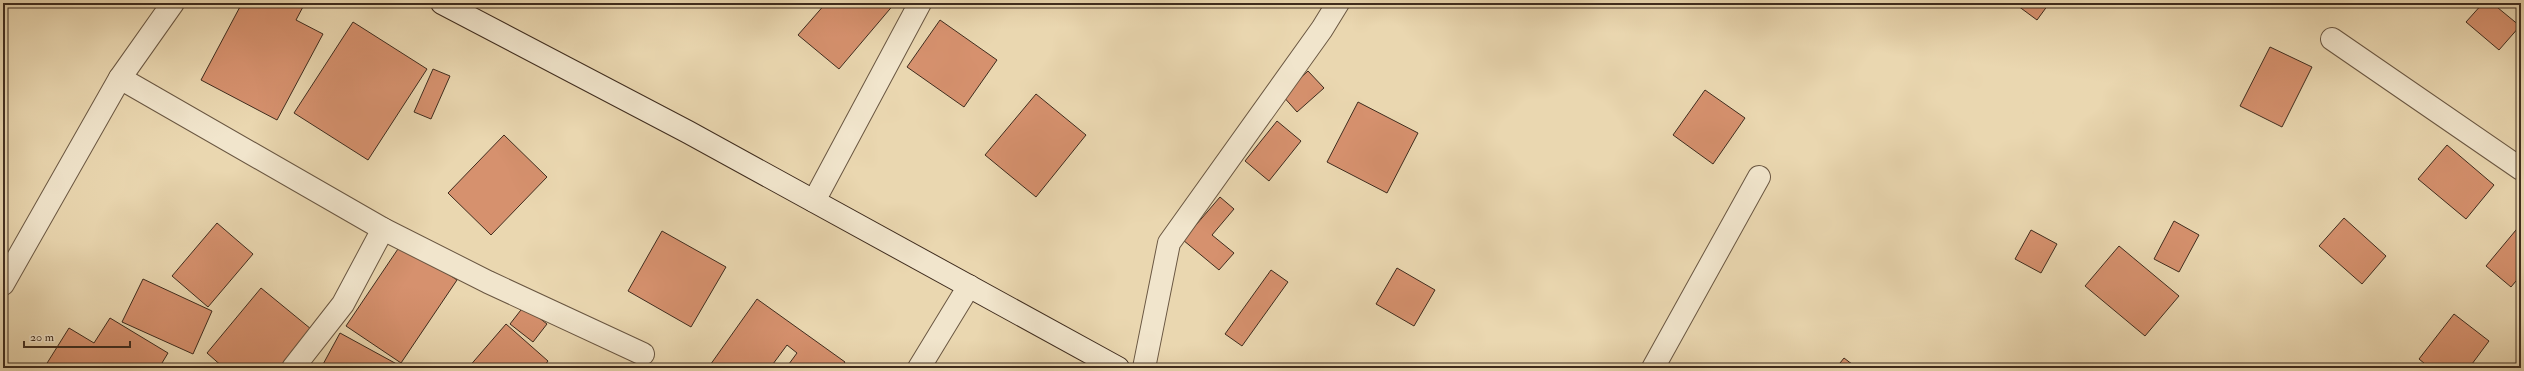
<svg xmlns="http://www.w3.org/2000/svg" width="2524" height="371" viewBox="0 0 2524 371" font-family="'IM FELL Double Pica',serif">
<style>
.building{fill:#d6916e;stroke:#3f2c1e}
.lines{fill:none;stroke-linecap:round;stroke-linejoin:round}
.minor-casing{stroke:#6a5742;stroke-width:24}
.secondary-casing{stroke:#3f2c1e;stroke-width:24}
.minor{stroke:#f1e5cc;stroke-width:22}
.secondary{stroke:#f1e5cc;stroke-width:22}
</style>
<rect width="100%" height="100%" fill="#ead7b0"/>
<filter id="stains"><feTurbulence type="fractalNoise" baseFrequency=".005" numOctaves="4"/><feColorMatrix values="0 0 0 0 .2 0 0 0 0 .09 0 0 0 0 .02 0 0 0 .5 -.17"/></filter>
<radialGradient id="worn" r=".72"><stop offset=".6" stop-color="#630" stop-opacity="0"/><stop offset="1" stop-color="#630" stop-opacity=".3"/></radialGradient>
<!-- building -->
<g class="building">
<polygon points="242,3 305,3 296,20 323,34 277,120 201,80"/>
<polygon points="826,3 895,3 839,69 798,35"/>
<polygon points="2014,3 2046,3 2048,5 2037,20"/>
<polygon points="2483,3 2492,3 2520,26 2499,50 2466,22"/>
<polygon points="940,20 997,60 964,107 907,67"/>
<polygon points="353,22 427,69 368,160 294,113"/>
<polygon points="2270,47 2312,67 2282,127 2240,106"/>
<polygon points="433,69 450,76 431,119 414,112"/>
<polygon points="1308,71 1324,88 1297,112 1282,95"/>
<polygon points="1705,90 1745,118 1713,164 1673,135"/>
<polygon points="1036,94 1086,135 1036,197 985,155"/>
<polygon points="1358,102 1418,133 1387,193 1327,162"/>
<polygon points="1277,121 1301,141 1269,181 1245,161"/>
<polygon points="504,135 547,177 491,235 448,193"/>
<polygon points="2447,145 2494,185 2466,219 2418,179"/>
<polygon points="1220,197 1234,209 1212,235 1234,253 1219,270 1183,240"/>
<polygon points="2344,218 2386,256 2362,284 2319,246"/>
<polygon points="2174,221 2199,235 2179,272 2154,259"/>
<polygon points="217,223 253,254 208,307 172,276"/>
<polygon points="2521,224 2521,275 2511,287 2486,266"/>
<polygon points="2031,230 2057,244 2041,273 2015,259"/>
<polygon points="662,231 726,267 691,327 628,291"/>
<polygon points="402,243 457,280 401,363 346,326"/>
<polygon points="2119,246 2179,296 2145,336 2085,286"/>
<polygon points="1397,268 1435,290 1414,326 1376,304"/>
<polygon points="1271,270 1288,282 1242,346 1225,334"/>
<polygon points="143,279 212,311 193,354 122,322"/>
<polygon points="261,288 311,329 279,368 224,368 207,353"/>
<polygon points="757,299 845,362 841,368 786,368 797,353 787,345 770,368 708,368"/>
<polygon points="524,306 547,324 533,342 510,324"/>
<polygon points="2454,314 2489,341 2469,368 2430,368 2419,359"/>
<polygon points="110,318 168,353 159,368 44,368 69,328 94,343"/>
<polygon points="506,324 548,361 543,368 468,368"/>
<polygon points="340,333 404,368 321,368"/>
<polygon points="1844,358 1857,368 1836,368"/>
<polygon points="2521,359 2521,368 2513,368"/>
</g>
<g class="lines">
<!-- minor casing -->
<g class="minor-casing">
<g id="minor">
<polyline points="2332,39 2521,169"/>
<polyline points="120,78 383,229 488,282 643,354"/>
<polyline points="814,201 920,3"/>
<polyline points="3,284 120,78 173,3"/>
<polyline points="293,368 343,304 383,229"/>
<polyline points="919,368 969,286"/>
<polyline points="1144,368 1169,243 1322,29 1338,3"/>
<polyline points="1653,368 1759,177"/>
</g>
</g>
<!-- secondary casing -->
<g class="secondary-casing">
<polyline id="secondary" points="442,3 688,132 1118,368"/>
</g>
<!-- minor -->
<use href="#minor" class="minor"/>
<!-- secondary -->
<use href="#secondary" class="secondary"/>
</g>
<!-- margin -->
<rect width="2524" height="371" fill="none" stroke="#ead7b0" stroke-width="16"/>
<rect x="4" y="4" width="2516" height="363" fill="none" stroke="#3f2c1e" stroke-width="2"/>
<rect x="8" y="8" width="2508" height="355" fill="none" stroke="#3f2c1e"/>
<!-- scale -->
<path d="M24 341v6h106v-6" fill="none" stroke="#3f2c1e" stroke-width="2"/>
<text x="30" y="341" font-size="12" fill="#3f2c1e" stroke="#f1e5cc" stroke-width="3" paint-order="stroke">20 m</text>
<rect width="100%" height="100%" filter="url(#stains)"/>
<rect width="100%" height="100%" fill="url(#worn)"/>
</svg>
